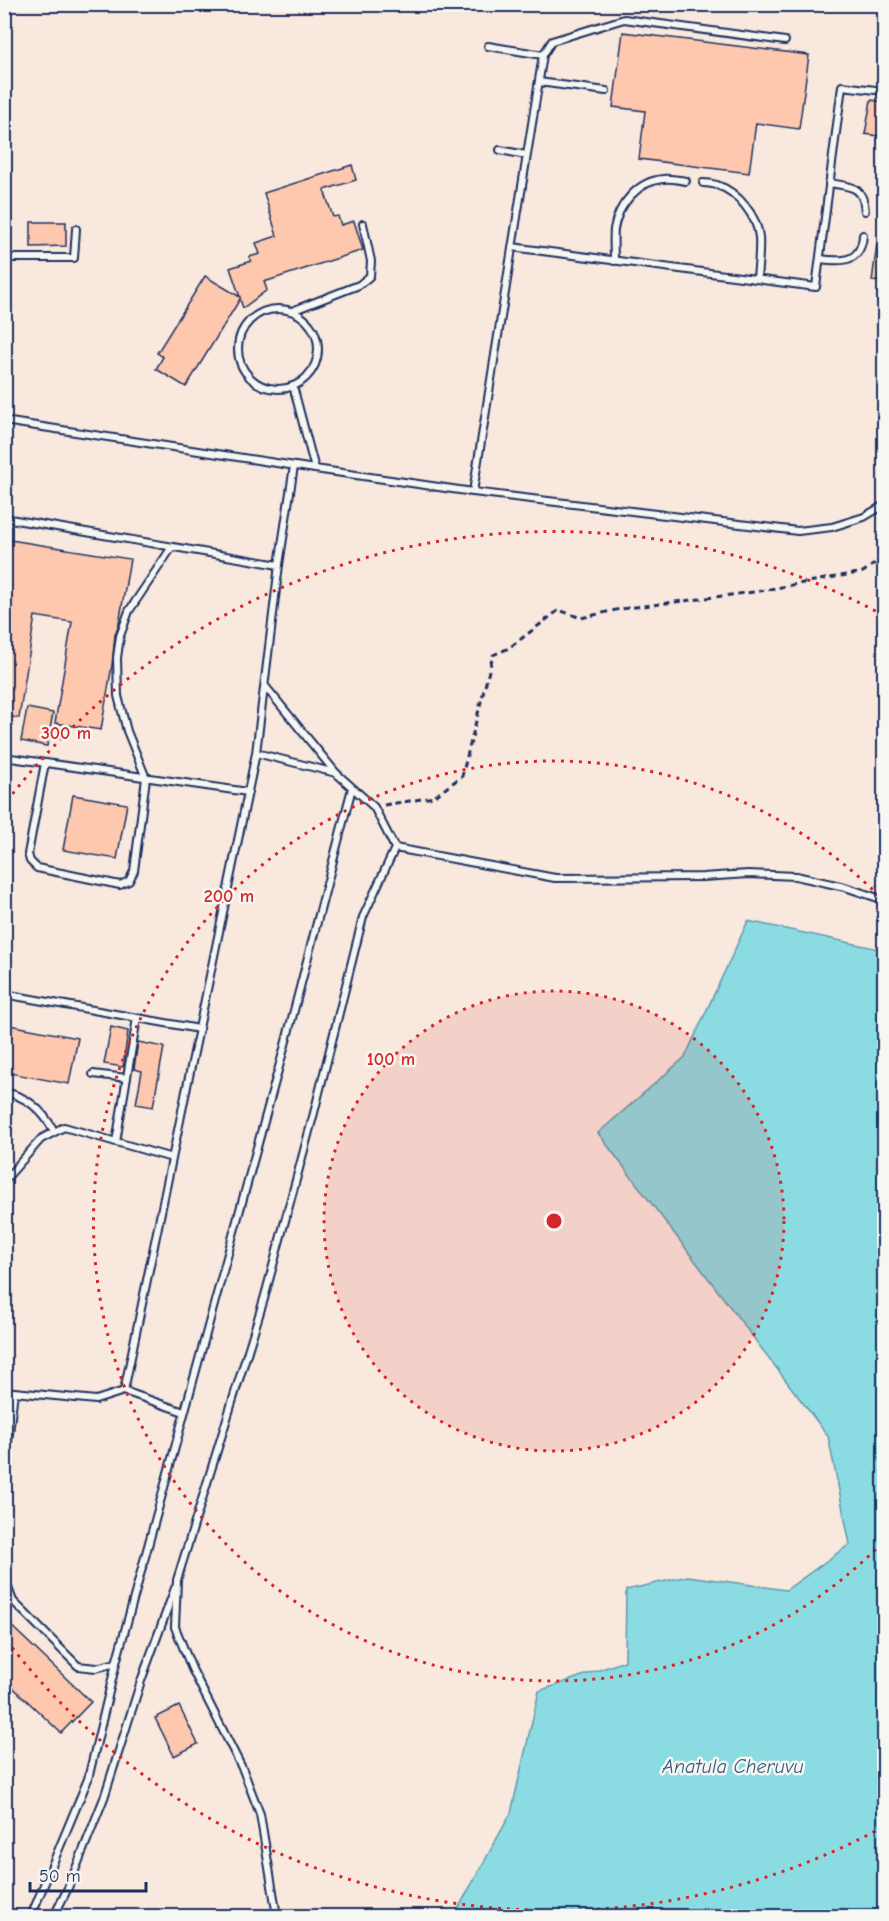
<svg xmlns="http://www.w3.org/2000/svg" width="889" height="1921" viewBox="0 0 889 1921" font-family="'Comic Neue',sans-serif">
<style>
.water{fill:#8bdce2;stroke:#5e97ad;stroke-width:1.5}
.building{fill:#fdc8ae;stroke:#1b2f5e;stroke-width:1.5}
.lines{fill:none;stroke-linecap:round;stroke-linejoin:round}
.lane-casing{stroke:#1b2f5e;stroke-width:10}
.path{stroke:#1b2f5e;stroke-width:3;stroke-dasharray:6 4.5;stroke-linecap:butt}
.lane{stroke:#f6f6f2;stroke-width:6}
.ring{fill:none;stroke:#d62828;stroke-width:3;stroke-dasharray:3 6}
.labels{text-anchor:middle;dominant-baseline:central;stroke-width:5;stroke-linejoin:round;paint-order:stroke}
.water-label{font-size:20px;font-style:italic;fill:#375a7f;stroke:#f6f6f2}
.centre{fill:#d62828;stroke:#f6f6f2;stroke-width:3}
.ring-label{font-size:18px;text-anchor:middle;font-weight:bold;fill:#d62828;stroke:#f6f6f2;stroke-width:5;stroke-linejoin:round;paint-order:stroke}
</style>
<rect width="100%" height="100%" fill="#f8e8de"/>
<filter id="ink" filterUnits="userSpaceOnUse"><feTurbulence type="fractalNoise" baseFrequency=".0167" numOctaves="2"/><feDisplacementMap in="SourceGraphic" scale="12" xChannelSelector="R" yChannelSelector="G"/><feConvolveMatrix kernelMatrix="1 2 1 2 8 2 1 2 1" color-interpolation-filters="sRGB"/></filter>
<g filter="url(#ink)">
<!-- water -->
<polygon class="water" points="748,921 884,950 884,1916 454,1916 511,1813 539,1691 625,1661 626,1590 688,1576 786,1590 850,1544 828,1436 598,1133 685,1057"/>
<!-- building -->
<g class="building">
<polygon points="623,32 809,55 799,129 756,123 749,173 639,159 645,111 613,107"/>
<polygon points="871,100 885,102 885,137 865,134"/>
<polygon points="352,165 356,180 324,190 333,217 338,216 341,225 354,221 363,250 264,282 267,290 243,308 240,299 186,387 156,369 163,357 157,353 205,276 240,297 230,268 251,261 249,257 260,254 256,243 277,236 264,193"/>
<polygon points="31,222 66,222 66,246 31,247"/>
<polygon points="877,244 885,244 885,282 872,281"/>
<polygon points="4,539 130,559 119,624 115,635 112,665 101,730 55,723 72,622 35,616 19,718 4,716"/>
<polygon points="27,708 53,713 47,746 21,741"/>
<polygon points="73,795 127,804 117,859 63,850"/>
<polygon points="4,1024 78,1038 69,1084 4,1072"/>
<polygon points="111,1027 128,1031 123,1067 104,1064"/>
<polygon points="138,1042 164,1047 153,1107 136,1104 142,1071 134,1069"/>
<polygon points="4,1619 91,1702 61,1733 4,1679"/>
<polygon points="179,1706 198,1744 174,1756 155,1718"/>
</g>
<g class="lines">
<!-- lane casing -->
<g class="lane-casing">
<g id="lane">
<polyline points="543,55 552,41 624,19 785,41"/>
<polyline points="539,82 606,91"/>
<polyline points="500,150 526,155"/>
<path d="M 703,183 C 708,183 713,184 717,185 C 738,192 757,216 759,237 C 760,251 758,265 757,279"/>
<path d="M 829,183 C 851,187 863,185 865,211"/>
<polyline points="512,247 816,287 842,86 884,91"/>
<polyline points="4,258 74,258 76,229"/>
<path d="M 820,259 C 842,262 861,263 863,235"/>
<path d="M 614,261 C 614,251 613,239 614,229 C 618,205 638,181 663,179 C 670,178 679,180 686,181"/>
<circle cx="278" cy="349" r="40"/>
<polyline points="292,311 359,285 370,276 371,261 363,224"/>
<polyline points="293,386 315,469"/>
<polyline points="4,421 315,469 473,492 798,531 832,527 864,517 884,505"/>
<polyline points="473,492 543,55 488,46"/>
<polyline points="4,518 279,565"/>
<polyline points="265,686 336,773"/>
<polyline points="256,753 336,773 374,807 395,848 555,878 703,877 748,874 796,876 845,887 884,900"/>
<polyline points="4,757 248,792"/>
<polyline points="45,763 28,854 30,861 37,868 120,885 129,881 134,871 146,778 127,731 118,696 117,658 120,636 129,611 172,547"/>
<polyline points="4,994 199,1029"/>
<polyline points="93,1074 127,1078"/>
<path d="M 4,1092 C 27,1096 43,1111 54,1131"/>
<polyline points="116,1142 137,1018"/>
<polyline points="4,1181 41,1139 64,1127 172,1158"/>
<polyline points="4,1391 96,1400 124,1391 184,1412"/>
<polyline points="124,1391 256,753 279,565 294,466"/>
<polyline points="4,1475 14,1392"/>
<polyline points="4,1577 13,1601 78,1666 96,1668 116,1663"/>
<polyline points="31,1916 88,1779 116,1663 285,1045 352,788"/>
<polyline points="54,1916 68,1888 104,1798 141,1681 175,1588"/>
<polyline points="277,1916 260,1814 243,1770 192,1669 175,1627 177,1580 264,1299 314,1113 363,917 395,848"/>
</g>
</g>
<!-- path -->
<polyline class="path" points="384,805 434,797 462,776 493,655 509,648 559,610 581,618 620,609 754,592 863,572 884,557"/>
<!-- lane -->
<use href="#lane" class="lane"/>
</g>
</g>
<!-- distance rings -->
<circle cx="554" cy="1221" r="230" fill="#d62828" fill-opacity=".12"/>
<g class="ring">
<circle cx="554" cy="1221" r="230"/>
<path d="M882 1543A460 460 0 1 1 882 899"/>
<path d="M883 1827A690 690 0 0 1 7 1641M7 801A690 690 0 0 1 883 615"/>
</g>
<g class="labels">
<!-- water labels -->
<g class="water-label">
<text x="733" y="1766">Anatula Cheruvu</text>
</g>
</g>
<circle cx="554" cy="1221" r="9" class="centre"/>
<g class="ring-label">
<text x="66" y="739">300 m</text>
<text x="229" y="902">200 m</text>
<text x="391" y="1065">100 m</text>
</g>
<!-- margin -->
<rect width="889" height="1921" fill="none" stroke="#f6f6f2" stroke-width="24"/>
<rect x="12" y="12" width="865" height="1897" fill="none" stroke="#1b2f5e" stroke-width="2" filter="url(#ink)"/>
<!-- scale -->
<path d="M30 1882v9h116v-9" fill="none" stroke="#1b2f5e" stroke-width="3"/>
<text x="39" y="1882" font-size="18" fill="#1b2f5e" stroke="#f6f6f2" stroke-width="4.5" paint-order="stroke">50 m</text>
</svg>
